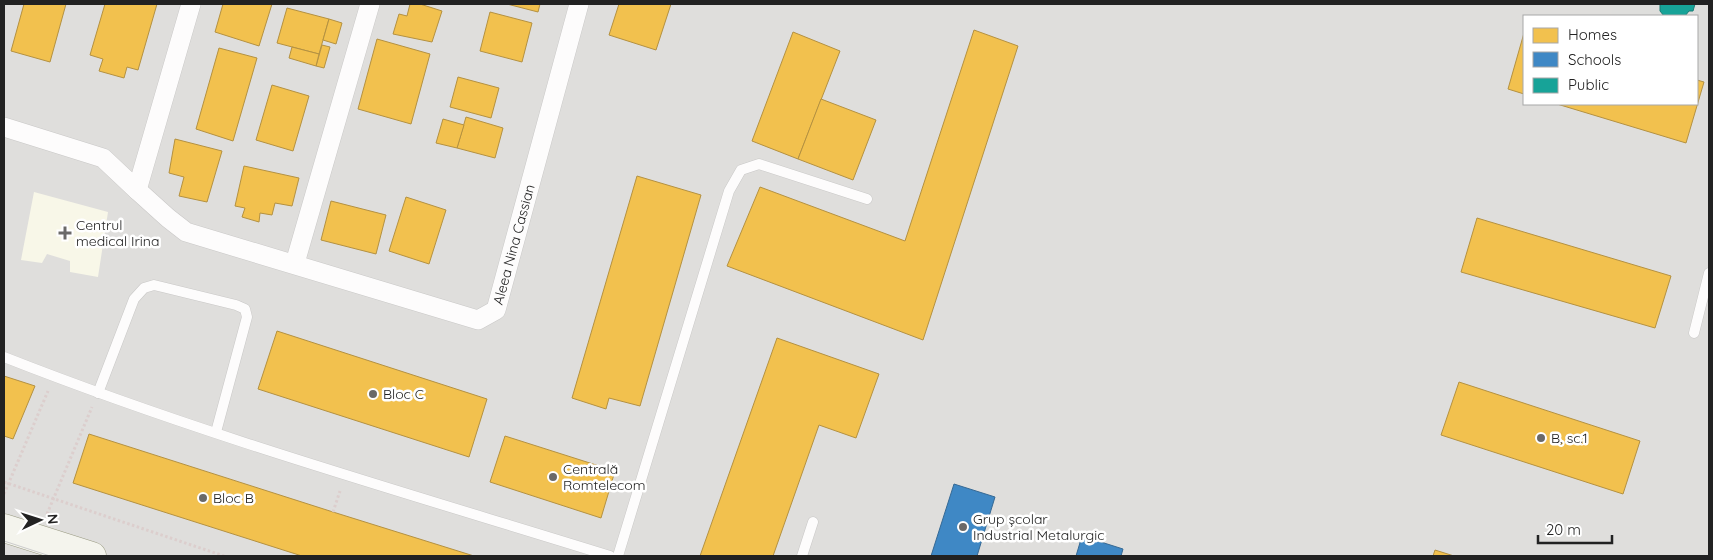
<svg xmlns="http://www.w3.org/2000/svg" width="1713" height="560" viewBox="0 0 1713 560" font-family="Quicksand,sans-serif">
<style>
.residential{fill:#dfdedc;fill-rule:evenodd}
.education{fill:#f8f7e8}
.religious{fill:#dededc}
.homes{fill:#f2c14e;stroke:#b49141}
.schools{fill:#3f88c5;stroke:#366994}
.public{fill:#17a398;stroke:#1a7c75}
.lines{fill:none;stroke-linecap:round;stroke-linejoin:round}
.service-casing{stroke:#c9c8c7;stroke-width:11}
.minor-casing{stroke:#c9c8c7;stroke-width:20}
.secondary-casing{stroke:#999a82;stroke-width:29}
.path{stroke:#dccecd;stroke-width:3;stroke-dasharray:2.5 2.5;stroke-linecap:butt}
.service{stroke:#fdfcfc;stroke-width:10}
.minor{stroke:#fdfcfc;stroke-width:19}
.secondary{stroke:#f4f4ed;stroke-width:28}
.tram{stroke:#ccc;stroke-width:1}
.poi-dot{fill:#6a6968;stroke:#fff;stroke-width:2}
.labels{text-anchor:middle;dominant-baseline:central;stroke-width:5;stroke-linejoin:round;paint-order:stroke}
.poi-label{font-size:14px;fill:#222;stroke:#fff;text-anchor:start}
.street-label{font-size:14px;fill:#222;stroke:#fff}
</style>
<rect width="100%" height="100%" fill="#f0eeeb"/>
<!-- residential -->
<path class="residential" d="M 4,4 L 1709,4 L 1709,556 L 4,556 ZM 1524,16 L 1697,16 L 1697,104 L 1524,104 Z"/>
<!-- education -->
<polygon class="education" points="34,192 108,212 98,277 70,272 70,261 47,254 42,263 21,260"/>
<!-- religious -->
<polygon class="religious" points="1614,4 1709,4 1709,63 1697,60 1697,16 1611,16"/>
<!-- homes -->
<g class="homes">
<polygon points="24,4 66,4 50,62 11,51"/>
<polygon points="105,4 157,4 138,70 127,67 124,78 99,71 103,59 90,55"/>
<polygon points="223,4 272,4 259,46 215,32"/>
<polygon points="410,4 420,4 442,11 432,42 393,34 399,14 407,16"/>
<polygon points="507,4 540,4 538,12"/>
<polygon points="619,4 671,4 656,50 609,35"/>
<polygon points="287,8 329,19 319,54 277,43"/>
<polygon points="490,12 532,23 522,62 480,51"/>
<polygon points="329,19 342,23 336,44 323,40"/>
<polygon points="974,30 1018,46 923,340 727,266 760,187 905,241"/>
<polygon points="793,32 840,51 798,159 752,141"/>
<polygon points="1524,33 1524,94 1508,89"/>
<polygon points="377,39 430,54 411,124 358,109"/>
<polygon points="322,45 330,47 324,68 316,66"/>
<polygon points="292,47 319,54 316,66 289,58"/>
<polygon points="219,48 257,58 233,141 196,129"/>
<polygon points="458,77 499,88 491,118 450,107"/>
<polygon points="1697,80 1704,82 1686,143 1557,104 1697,104"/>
<polygon points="272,85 309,96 293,151 256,140"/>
<polygon points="821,99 876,120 853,180 798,159"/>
<polygon points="466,117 503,128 495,158 457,148"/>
<polygon points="443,119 464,125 457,148 436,143"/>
<polygon points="175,139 222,151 207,202 179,196 184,177 169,173"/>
<polygon points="244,166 299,178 292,206 275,203 272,215 260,213 259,222 242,217 245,208 235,206"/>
<polygon points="637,176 701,195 640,406 609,398 606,409 572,398"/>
<polygon points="406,197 446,210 429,264 389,251"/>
<polygon points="331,201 386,215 376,254 321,240"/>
<polygon points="1477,218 1671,276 1655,328 1461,272"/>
<polygon points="277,331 487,399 469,457 258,389"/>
<polygon points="777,338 879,374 856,438 819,425 773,556 700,556"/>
<polygon points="4,376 35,386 13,439 4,436"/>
<polygon points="1459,382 1640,441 1623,494 1441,435"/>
<polygon points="89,434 333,512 474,556 302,556 73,483"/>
<polygon points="505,436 615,471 601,518 490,482"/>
<polygon points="1435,550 1454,556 1433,556"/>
</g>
<!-- schools -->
<g class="schools">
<polygon points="954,484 995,497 977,556 931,556"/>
<polygon points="1082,536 1123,549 1121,556 1076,556"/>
</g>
<!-- public -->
<polygon class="public" points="1660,4 1695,4 1693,11 1689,11 1685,16 1664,16 1660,11"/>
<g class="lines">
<!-- service casing -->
<g class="service-casing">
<g id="service">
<polyline points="1694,333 1709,273"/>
<path d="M 4,357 C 202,435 407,493 610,556"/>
<polyline points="98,393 134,299 144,288 154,285 236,305 245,309 247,317 216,432"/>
<polyline points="618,556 729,191 741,170 759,164 867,199"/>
<polyline points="802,556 813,522"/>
</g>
</g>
<!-- minor casing -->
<g class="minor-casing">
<g id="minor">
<polyline points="4,127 103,158 137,190 191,4"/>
<path id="s1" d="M 137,190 L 168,218 L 186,232 L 478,320 L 496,310 L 579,4"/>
<polyline points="295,263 370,4"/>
</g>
</g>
<!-- secondary casing -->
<g class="secondary-casing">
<polyline id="secondary" points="4,528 92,556"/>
</g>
<!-- path -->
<g class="path">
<polyline points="4,482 224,556"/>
<polyline points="4,494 48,391"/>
<polyline points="333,512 340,491"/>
<polyline points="47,514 92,407"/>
</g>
<!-- service -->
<use href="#service" class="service"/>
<!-- minor -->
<use href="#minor" class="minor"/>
<!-- secondary -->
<use href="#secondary" class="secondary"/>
<!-- tram -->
<polyline class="tram" points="4,541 50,556"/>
</g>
<!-- markers -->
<g class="poi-dot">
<path d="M62.5 225.5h5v5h5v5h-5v5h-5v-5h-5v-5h5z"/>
<circle cx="373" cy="394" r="5"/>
<circle cx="1541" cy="438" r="5"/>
<circle cx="553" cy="477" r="5"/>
<circle cx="203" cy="498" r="5"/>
<circle cx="963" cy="527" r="5"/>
</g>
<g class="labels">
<!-- poi labels -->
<g class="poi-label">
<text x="76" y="225">Centrul<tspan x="76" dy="16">medical Irina</tspan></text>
<text x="383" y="394">Bloc C</text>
<text x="1551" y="438">B, sc.1</text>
<text x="563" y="469">Centrală<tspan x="563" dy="16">Romtelecom</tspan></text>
<text x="213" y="498">Bloc B</text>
<text x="973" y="519">Grup școlar<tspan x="973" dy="16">Industrial Metalurgic</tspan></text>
</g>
<!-- street labels -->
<g class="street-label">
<text stroke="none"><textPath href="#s1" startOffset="458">Aleea Nina Cassian</textPath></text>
</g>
</g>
<!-- border -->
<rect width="1713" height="560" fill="none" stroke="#222222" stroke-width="10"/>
<!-- legend -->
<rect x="1523" y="15" width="175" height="90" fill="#ffffff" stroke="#a7a7a7"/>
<rect x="1533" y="28" width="25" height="15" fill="#f2c14e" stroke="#a7a7a7"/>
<text x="1568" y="40" font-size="15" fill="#222222">Homes</text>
<rect x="1533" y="52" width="25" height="15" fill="#3f88c5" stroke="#a7a7a7"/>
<text x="1568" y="65" font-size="15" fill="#222222">Schools</text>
<rect x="1533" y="78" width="25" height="15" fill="#17a398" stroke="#a7a7a7"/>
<text x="1568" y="90" font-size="15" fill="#222222">Public</text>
<!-- north arrow -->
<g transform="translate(40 520) rotate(86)" stroke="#ffffff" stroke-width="4" paint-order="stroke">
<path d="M0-4L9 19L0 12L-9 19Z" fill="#222222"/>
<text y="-8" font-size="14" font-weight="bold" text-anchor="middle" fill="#222222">N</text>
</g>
<!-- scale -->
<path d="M1538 535v8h74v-8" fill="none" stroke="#222222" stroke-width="2.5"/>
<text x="1546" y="535" font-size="15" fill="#222222" stroke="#ffffff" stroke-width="4" paint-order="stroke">20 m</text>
</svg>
